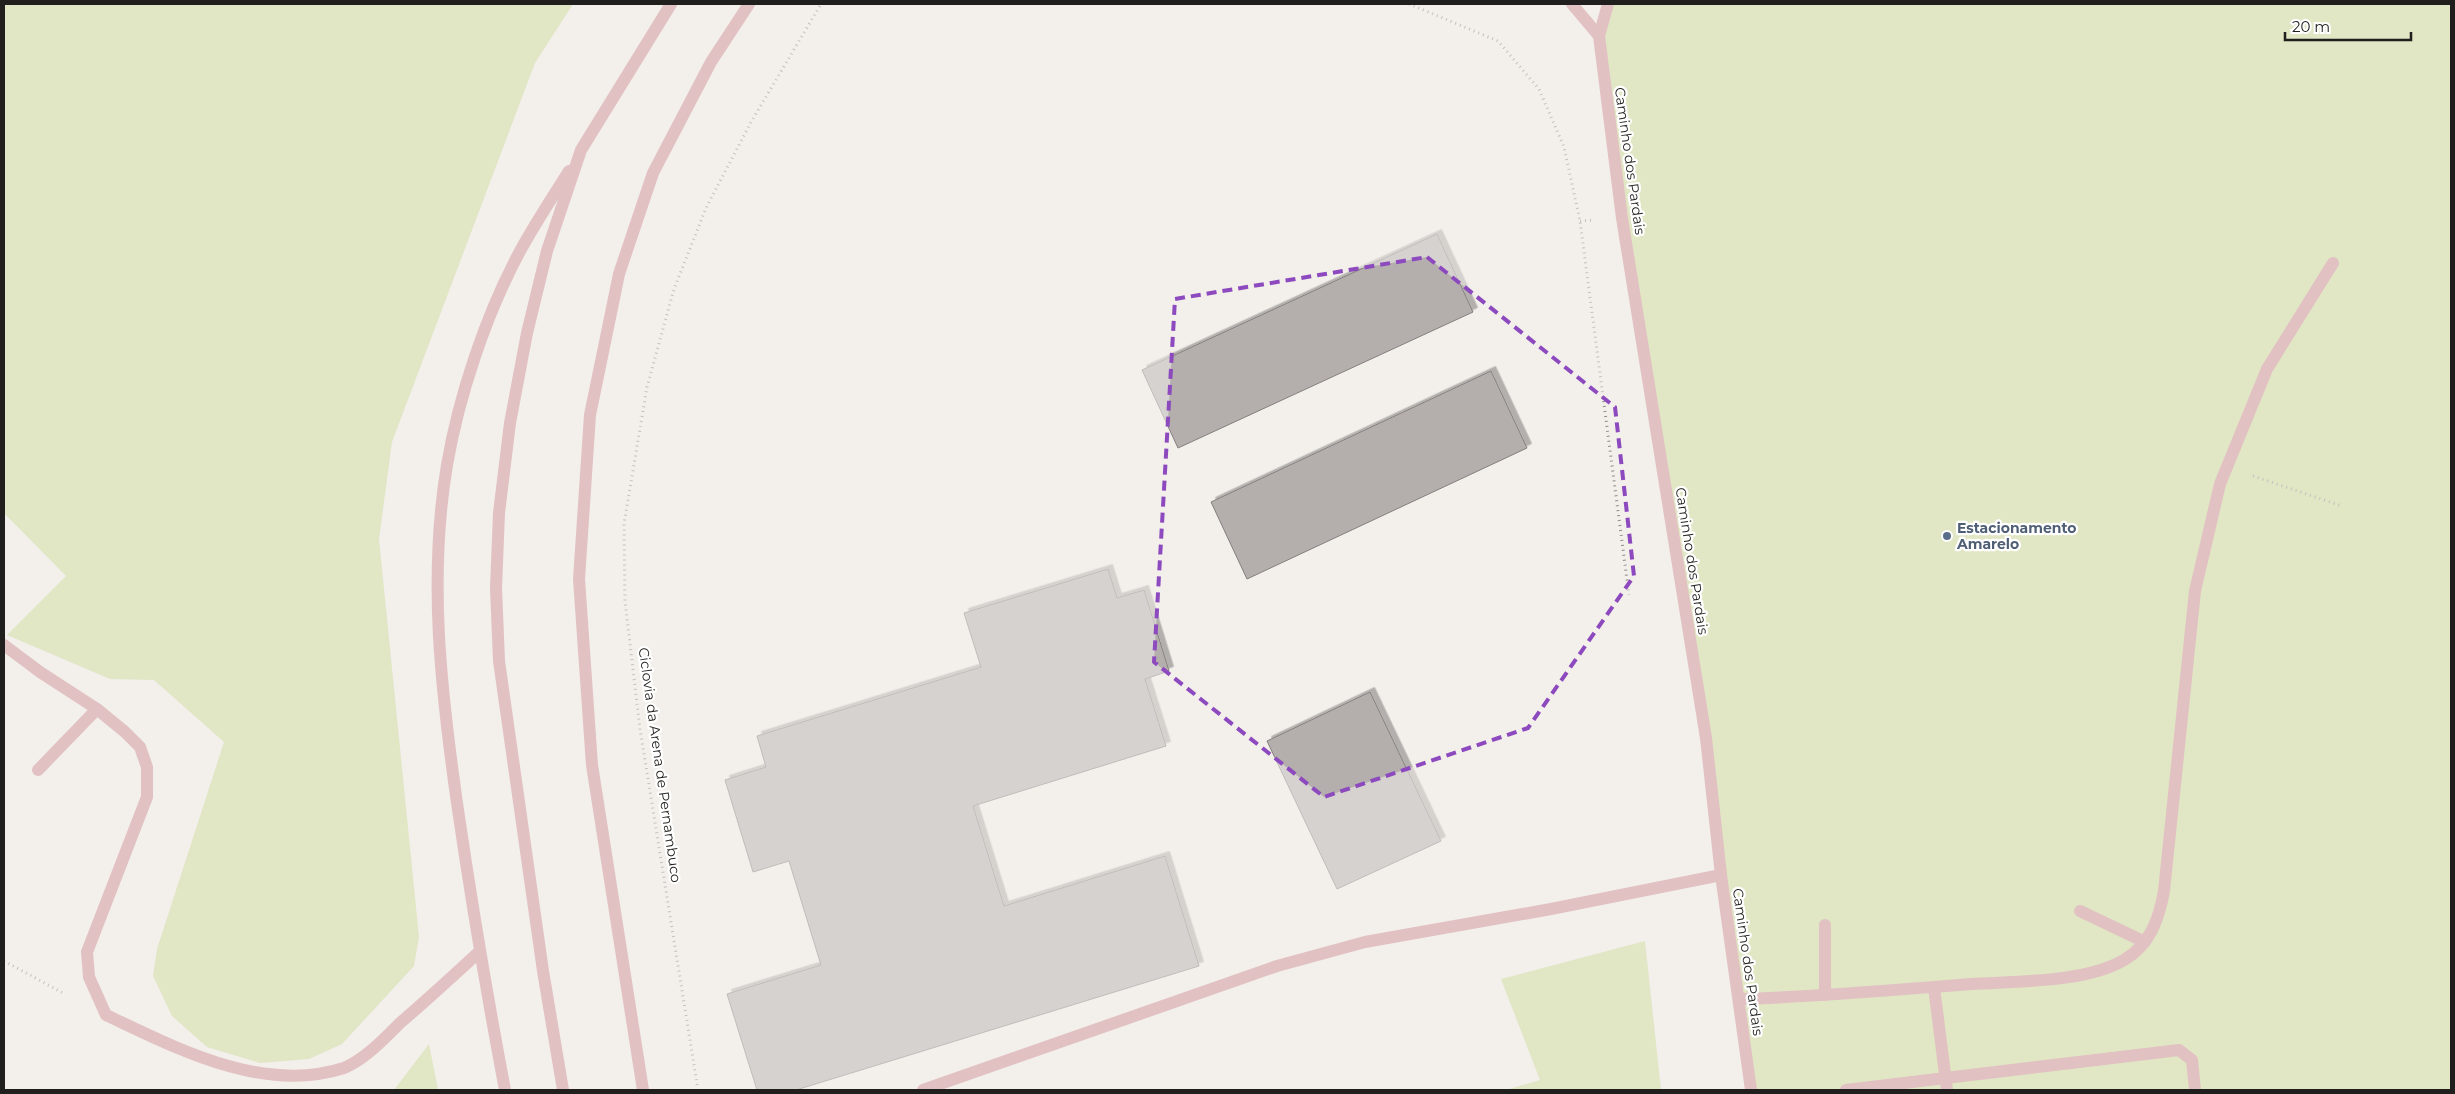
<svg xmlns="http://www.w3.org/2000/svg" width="2455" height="1094" viewBox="0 0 2455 1094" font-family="Montserrat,sans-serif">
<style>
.green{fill:#cddb97}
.building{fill:#b4afad;stroke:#847f7d;filter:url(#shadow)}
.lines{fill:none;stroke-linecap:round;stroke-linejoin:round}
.path{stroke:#8e8b88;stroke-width:3;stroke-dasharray:1 4;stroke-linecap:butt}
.service{stroke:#cd8a91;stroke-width:12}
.minor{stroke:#cd8a91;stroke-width:12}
.tertiary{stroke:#cd8a91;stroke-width:12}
.marked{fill:none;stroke:#8c4abe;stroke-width:4;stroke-dasharray:10 6;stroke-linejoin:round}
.service-dot{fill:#5c6f8a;stroke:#fff;stroke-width:2}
.labels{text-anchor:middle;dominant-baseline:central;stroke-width:4.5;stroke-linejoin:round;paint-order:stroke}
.street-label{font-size:14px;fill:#201f1d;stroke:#fff}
.service-label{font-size:14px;font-weight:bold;fill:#4e5e75;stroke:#fff;text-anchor:start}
</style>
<defs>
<filter id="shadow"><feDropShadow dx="4.5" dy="-4.5" stdDeviation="0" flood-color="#0004"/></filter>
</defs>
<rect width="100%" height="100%" fill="#f3efeb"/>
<!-- green -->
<g class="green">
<polygon points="4,4 573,4 535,63 392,442 379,539 419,937 414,966 342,1044 309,1059 260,1063 207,1047 172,1016 153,976 157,949 224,742 154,680 110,679 7,635 66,576 4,513"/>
<polygon points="1608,4 2451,4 2451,1090 1751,1090 1599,36"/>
<polygon points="1645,941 1661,1090 1506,1090 1540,1080 1501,979"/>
<polygon points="429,1044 438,1090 394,1090"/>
</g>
<!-- building -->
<g class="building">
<polygon points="1437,234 1473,312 1178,448 1142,370"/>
<polygon points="1491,371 1527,448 1247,579 1211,502"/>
<polygon points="1108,569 1117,598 1144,590 1169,671 1145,679 1166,746 973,806 1004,906 1165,856 1199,966 796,1090 757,1090 727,994 821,965 789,861 753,872 725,780 766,767 757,736 981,667 964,613"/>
<polygon points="1370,692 1441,841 1337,889 1267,741"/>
</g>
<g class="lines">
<!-- path -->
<g class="path">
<polyline points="1409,4 1498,41 1539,89 1564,147 1580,221 1629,595"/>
<polyline points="1580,221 1594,220"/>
<polyline points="2253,476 2342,506"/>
<polyline points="4,961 63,993"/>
<polyline points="698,1090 640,729 625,601 624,524 647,387 674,289 706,208 751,122 821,4"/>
</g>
<!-- service -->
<g class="service">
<path d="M 4,645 L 40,672 L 97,709 L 125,732 L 140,747 L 147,767 L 147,797 L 87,952 L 89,977 L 106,1015 C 178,1049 263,1094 344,1068 C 365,1059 384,1039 400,1023 C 427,1000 453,976 479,952"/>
<polyline points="38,770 97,709"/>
<polyline points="2080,911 2145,942"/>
<polyline points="1934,987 1947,1090"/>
<polyline points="1825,995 1825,925"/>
<path d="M 1739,999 C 1816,997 1894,990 1971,984 C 2016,981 2085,983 2124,960 C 2150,945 2159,919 2164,891 L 2195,591 L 2220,484 L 2267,369 L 2333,263"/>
<polyline points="923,1090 1277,966 1365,942 1551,909 1721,875"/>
<polyline points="1846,1090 2179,1050 2192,1060 2195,1090"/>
</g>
<!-- minor -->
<g class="minor">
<polyline points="1572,4 1599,36"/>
<polyline points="1608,4 1599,36 1622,218 1706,738 1721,875 1751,1090"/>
</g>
<!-- tertiary -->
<g class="tertiary">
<path d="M 505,1090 C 487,995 471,899 457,803 C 441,690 428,578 447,465 C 459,395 486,315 519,253 C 534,225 552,198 569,171"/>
<polyline points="563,1090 543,971 499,661 496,588 499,513 510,423 527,333 547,251 581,150 671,4"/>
<polyline points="643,1090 592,765 579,579 590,415 619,274 653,173 711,62 749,4"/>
</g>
</g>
<!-- marked area -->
<path d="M0 0H2455V1094H0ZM 1427,257 L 1615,407 L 1634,576 L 1528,728 L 1324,797 L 1154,662 L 1175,299 Z" fill="#f3efeb" fill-opacity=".55" fill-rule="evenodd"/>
<path class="marked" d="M 1427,257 L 1615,407 L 1634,576 L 1528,728 L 1324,797 L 1154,662 L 1175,299 Z"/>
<!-- markers -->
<circle class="service-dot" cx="1947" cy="536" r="5"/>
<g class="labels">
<!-- street labels -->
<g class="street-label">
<text transform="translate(1630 161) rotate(82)">Caminho dos Pardais</text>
<text transform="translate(1692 561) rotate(81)">Caminho dos Pardais</text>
<text transform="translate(660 765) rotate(82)">Ciclovia da Arena de Pernambuco</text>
<text transform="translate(1748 962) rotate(82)">Caminho dos Pardais</text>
</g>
<!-- service labels -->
<g class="service-label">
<text x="1957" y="528">Estacionamento<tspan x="1957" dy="16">Amarelo</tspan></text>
</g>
</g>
<!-- border -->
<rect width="2455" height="1094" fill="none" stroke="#201f1d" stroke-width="10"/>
<!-- scale -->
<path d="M2285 32v8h126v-8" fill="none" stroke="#201f1d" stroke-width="2.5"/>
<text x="2292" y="32" font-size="15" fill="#201f1d" stroke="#ffffff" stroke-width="4" paint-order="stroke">20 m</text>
</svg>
